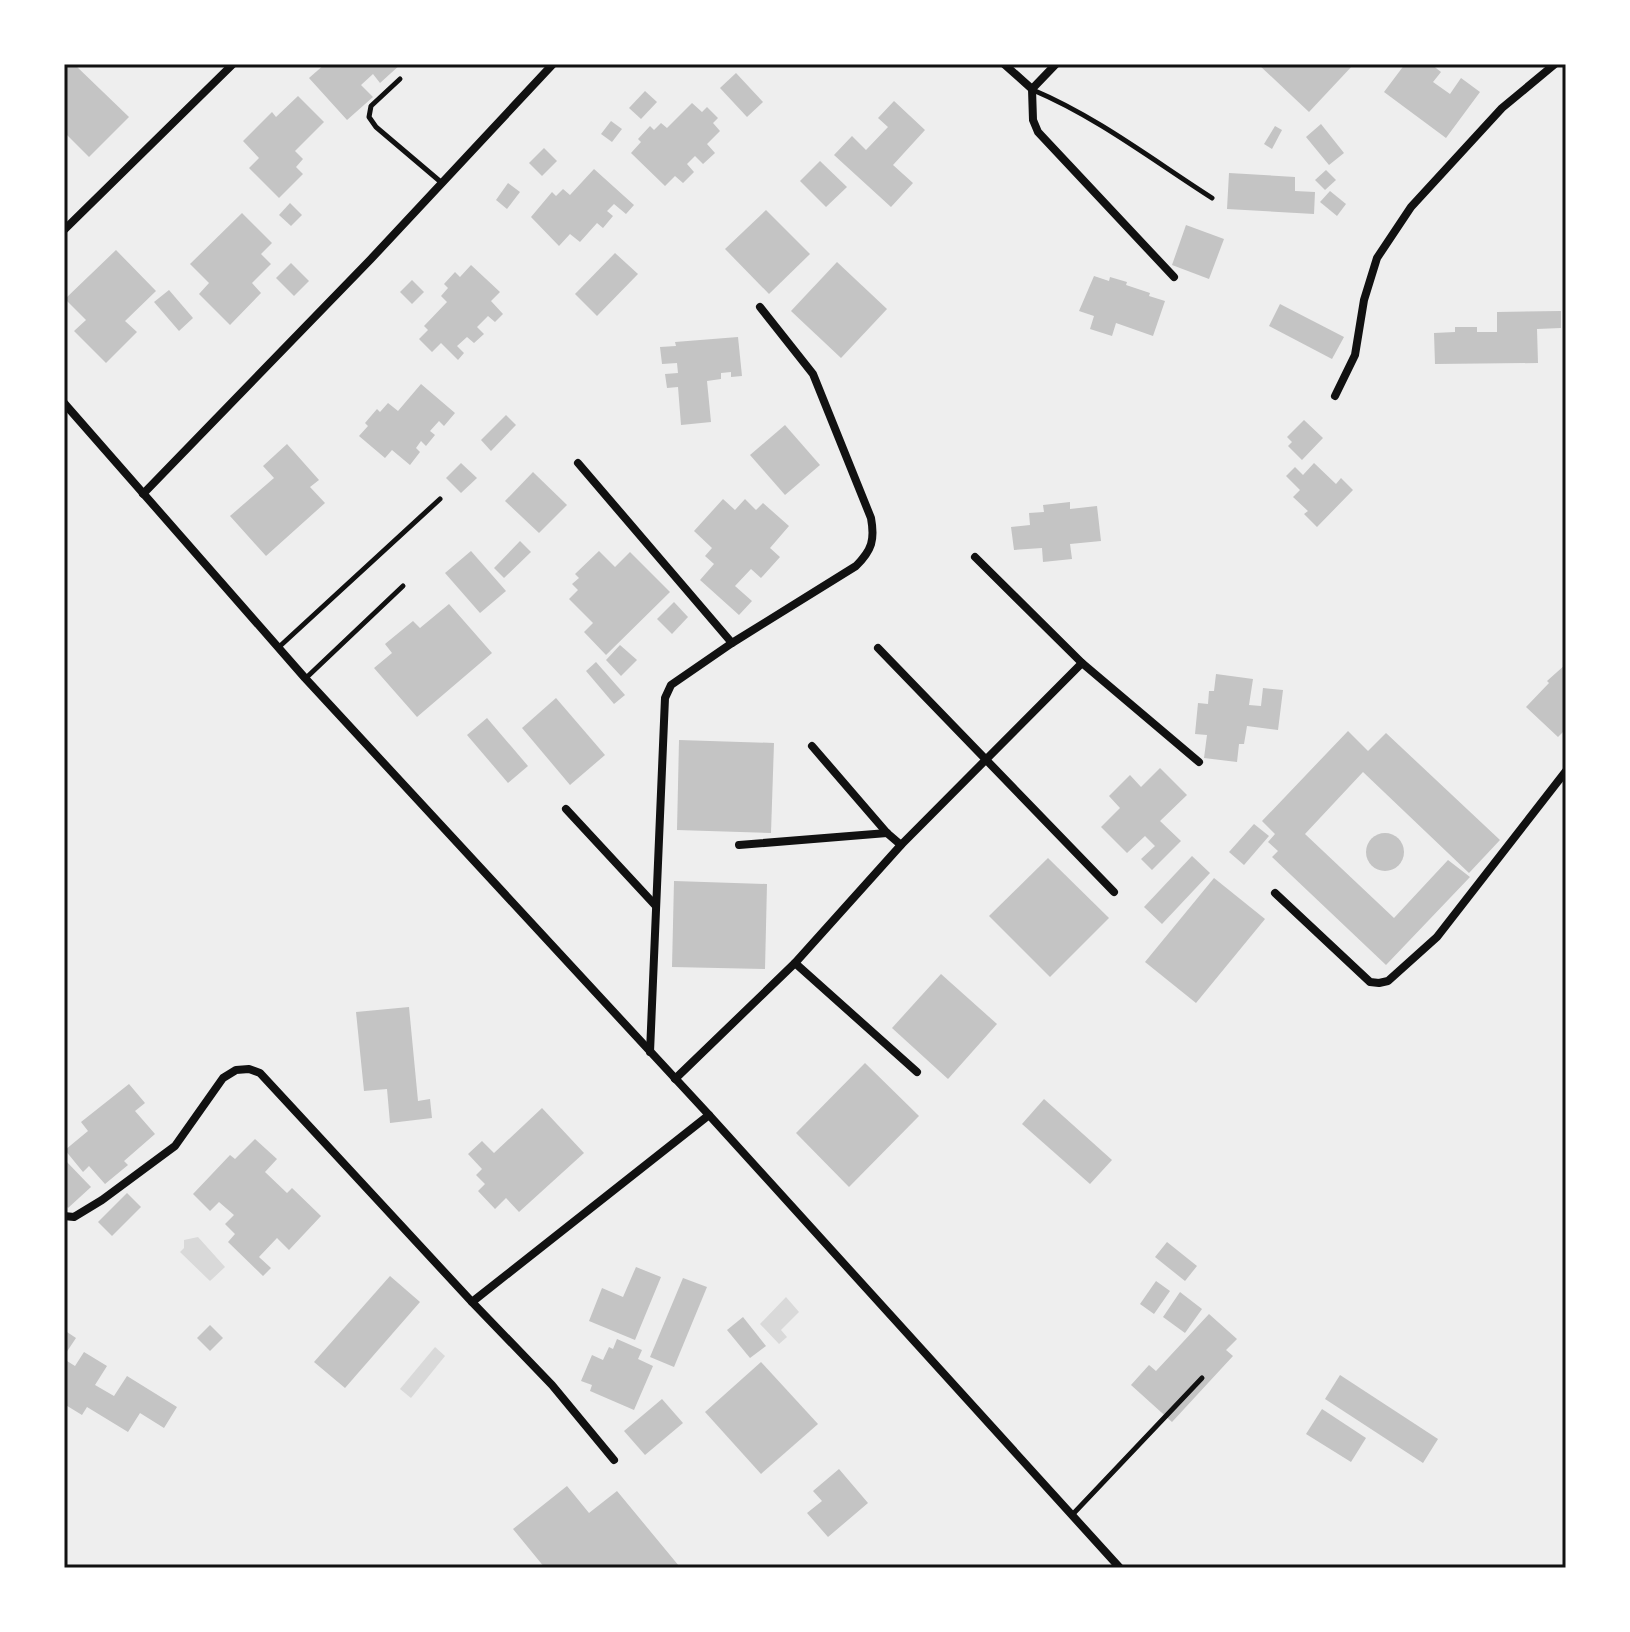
<svg xmlns="http://www.w3.org/2000/svg" width="1630" height="1632" viewBox="0 0 1630 1632" font-family="'IBM Plex Sans',sans-serif">
<style>
.green{fill:#eee}
.water{fill:#d9d9d9}
.building{fill:#c4c4c4}
.lines{fill:none;stroke-linecap:round;stroke-linejoin:round}
.service{stroke:#111;stroke-width:5}
.minor{stroke:#111;stroke-width:8}
.neatline{fill:none;stroke:#111;stroke-width:3}
</style>
<rect width="100%" height="100%" fill="#fff"/>
<!-- green -->
<rect class="green" x="64" y="64" width="1502" height="1504"/>
<!-- water -->
<g class="water">
<polygon points="198,1237 225,1267 210,1281 180,1252 184,1248 184,1240"/>
<polygon points="786,1297 799,1312 781,1330 787,1337 779,1344 760,1324"/>
<polygon points="435,1347 445,1356 411,1398 400,1389"/>
</g>
<!-- building -->
<g class="building">
<polygon points="66,64 74,64 129,117 89,157 64,132"/>
<polygon points="325,64 401,64 380,83 373,74 361,85 373,97 347,120 309,78"/>
<polygon points="1258,64 1354,64 1309,112"/>
<polygon points="1405,64 1431,64 1441,72 1433,82 1450,94 1461,78 1480,92 1446,138 1384,92"/>
<polygon points="736,73 763,102 747,117 720,88"/>
<polygon points="645,91 657,102 641,119 629,108"/>
<polygon points="298,96 324,122 295,151 303,159 296,167 303,174 279,198 249,168 259,158 243,141 272,112 276,117"/>
<polygon points="894,101 925,130 893,165 913,183 891,207 834,155 852,136 866,150 888,127 878,118"/>
<polygon points="692,103 702,112 707,107 718,118 713,123 720,131 707,144 715,153 703,164 695,156 687,164 694,172 683,183 675,176 665,186 631,153 641,142 638,139 650,126 654,130 661,123 667,128"/>
<polygon points="611,121 622,129 612,142 601,134"/>
<polygon points="1321,124 1344,153 1329,165 1306,137"/>
<polygon points="1275,126 1282,130 1272,149 1264,144"/>
<polygon points="544,148 557,161 542,176 529,163"/>
<polygon points="820,161 847,187 826,207 800,181"/>
<polygon points="594,169 634,205 626,214 614,204 607,211 613,216 603,228 597,223 580,242 570,234 559,246 531,217 552,192 556,196 563,189 570,195"/>
<polygon points="1326,170 1336,180 1325,190 1315,180"/>
<polygon points="1229,173 1295,177 1295,191 1315,192 1314,214 1227,209"/>
<polygon points="508,183 520,192 507,209 496,200"/>
<polygon points="1330,191 1346,204 1337,216 1320,202"/>
<polygon points="290,203 302,215 291,226 279,215"/>
<polygon points="766,210 810,254 769,294 725,249"/>
<polygon points="242,213 272,243 261,254 271,264 252,283 261,293 230,325 199,294 209,283 190,264"/>
<polygon points="1186,225 1224,239 1209,279 1172,265"/>
<polygon points="116,250 156,291 125,321 137,332 106,363 74,331 86,320 65,299"/>
<polygon points="615,253 638,274 597,316 575,294"/>
<polygon points="837,262 887,309 841,358 791,311"/>
<polygon points="291,263 309,281 294,296 276,278"/>
<polygon points="471,265 500,292 491,301 503,314 495,322 488,316 477,327 484,334 474,343 467,337 457,346 464,353 458,360 441,343 432,352 419,339 428,330 424,326 447,302 441,296 448,288 444,284 455,272 460,277"/>
<polygon points="1094,276 1109,281 1110,277 1127,282 1126,285 1150,293 1149,296 1165,301 1153,336 1116,323 1112,336 1090,329 1094,316 1079,311"/>
<polygon points="412,280 424,292 412,304 400,292"/>
<polygon points="169,290 193,318 179,331 154,302"/>
<polygon points="1280,304 1344,337 1332,359 1269,326"/>
<polygon points="1561,311 1561,328 1537,329 1538,363 1435,364 1434,333 1455,332 1455,327 1477,327 1477,332 1497,332 1497,312"/>
<polygon points="738,337 742,376 731,377 731,372 721,373 721,379 707,381 711,422 681,425 678,387 667,388 665,374 678,373 677,363 662,364 660,347 676,346 675,342"/>
<polygon points="421,384 455,413 444,426 439,421 430,431 435,435 426,446 421,441 416,448 420,452 410,465 392,450 385,458 359,436 368,426 365,423 377,409 380,412 388,403 398,411"/>
<polygon points="506,415 516,425 491,451 481,440"/>
<polygon points="1304,420 1323,438 1302,460 1288,446 1292,442 1287,437"/>
<polygon points="785,425 820,465 785,495 750,455"/>
<polygon points="287,444 319,480 310,487 325,503 266,556 230,516 274,478 263,466"/>
<polygon points="461,463 477,478 461,493 446,478"/>
<polygon points="1314,463 1336,484 1341,478 1353,490 1317,527 1304,514 1308,511 1293,497 1300,490 1286,476 1295,467 1303,475"/>
<polygon points="533,472 567,505 539,533 505,501"/>
<polygon points="723,499 735,510 745,499 756,510 763,503 789,526 770,548 780,557 761,578 751,569 735,586 752,601 739,615 700,580 714,564 705,556 712,548 694,531"/>
<polygon points="1070,502 1070,509 1097,506 1101,541 1070,544 1072,559 1043,562 1042,548 1014,550 1011,527 1030,525 1029,513 1044,512 1043,505"/>
<polygon points="520,541 531,552 504,578 494,568"/>
<polygon points="471,551 506,591 480,613 445,573"/>
<polygon points="599,551 615,567 630,552 670,592 606,655 584,632 593,623 569,599 578,590 572,584 579,578 575,574"/>
<polygon points="674,602 688,617 672,634 657,619"/>
<polygon points="449,604 492,653 417,717 374,668 392,653 385,644 413,621 420,628"/>
<polygon points="620,645 637,660 621,676 606,660"/>
<polygon points="596,662 625,695 614,704 586,671"/>
<polygon points="1566,664 1566,729 1558,737 1526,707 1549,683 1547,681"/>
<polygon points="1216,674 1253,679 1249,705 1261,706 1263,688 1283,690 1278,730 1247,726 1244,744 1239,744 1237,762 1204,758 1207,735 1195,734 1198,703 1208,704 1209,691 1214,691"/>
<polygon points="556,698 605,755 570,785 522,728"/>
<polygon points="487,718 528,766 508,783 467,735"/>
<polygon points="1348,731 1368,751 1386,733 1500,840 1469,873 1363,772 1305,834 1394,918 1448,860 1470,877 1386,965 1272,857 1278,851 1268,842 1275,834 1262,821"/>
<polygon points="679,740 774,743 771,833 677,830"/>
<polygon points="1160,768 1187,795 1160,821 1181,841 1152,870 1141,859 1155,846 1145,836 1127,853 1101,827 1120,808 1109,796 1130,775 1141,787"/>
<polygon points="1254,824 1269,836 1244,865 1229,852"/>
<circle cx="1385" cy="852" r="19"/>
<polygon points="1192,856 1210,873 1162,924 1144,907"/>
<polygon points="1048,858 1109,918 1050,977 989,916"/>
<polygon points="1214,878 1265,919 1196,1003 1145,962"/>
<polygon points="674,881 767,884 765,969 672,967"/>
<polygon points="941,974 997,1024 948,1079 892,1028"/>
<polygon points="409,1007 418,1101 430,1099 432,1118 390,1123 387,1089 364,1091 356,1012"/>
<polygon points="865,1063 919,1116 849,1187 796,1133"/>
<polygon points="129,1084 145,1103 135,1111 155,1134 124,1161 128,1165 105,1184 89,1166 83,1172 65,1150 88,1131 81,1122"/>
<polygon points="1044,1099 1112,1160 1090,1184 1022,1124"/>
<polygon points="542,1108 584,1153 519,1212 506,1198 495,1209 478,1191 485,1184 476,1175 482,1169 468,1154 482,1141 494,1153"/>
<polygon points="255,1139 277,1159 265,1172 287,1193 292,1188 321,1216 289,1250 277,1238 259,1257 271,1268 263,1276 228,1242 235,1234 225,1224 234,1215 219,1202 210,1211 193,1194 230,1155 235,1159"/>
<polygon points="64,1159 91,1187 68,1208 64,1203"/>
<polygon points="127,1193 141,1207 112,1236 98,1222"/>
<polygon points="1167,1242 1197,1266 1185,1281 1155,1257"/>
<polygon points="636,1267 661,1277 635,1340 589,1321 602,1288 623,1297"/>
<polygon points="390,1276 420,1302 345,1388 314,1362"/>
<polygon points="683,1278 707,1287 674,1367 650,1357"/>
<polygon points="1156,1281 1170,1291 1154,1314 1140,1304"/>
<polygon points="1180,1292 1202,1309 1185,1333 1163,1317"/>
<polygon points="1209,1314 1237,1339 1226,1350 1233,1356 1172,1422 1131,1385 1149,1365 1156,1371"/>
<polygon points="743,1317 766,1346 750,1358 727,1330"/>
<polygon points="210,1325 223,1338 210,1351 197,1338"/>
<polygon points="64,1330 76,1338 64,1356"/>
<polygon points="617,1339 642,1350 638,1359 653,1366 634,1410 590,1391 592,1385 581,1381 592,1355 603,1360 609,1347 613,1349"/>
<polygon points="84,1352 107,1366 95,1385 114,1396 127,1376 177,1407 164,1428 140,1413 128,1432 87,1407 82,1415 64,1404 64,1366 67,1361 75,1366"/>
<polygon points="761,1362 818,1424 761,1474 705,1412"/>
<polygon points="1340,1375 1438,1439 1423,1463 1325,1399"/>
<polygon points="662,1399 683,1423 645,1455 624,1431"/>
<polygon points="1322,1409 1366,1438 1351,1462 1306,1434"/>
<polygon points="839,1469 868,1503 828,1537 807,1513 822,1501 813,1491"/>
<polygon points="567,1486 589,1513 617,1491 679,1566 545,1568 513,1529"/>
</g>
<g class="lines">
<!-- service -->
<g class="service">
<polyline points="400,79 371,106 369,117 376,127 442,183"/>
<path d="M 1033,90 C 1097,117 1154,161 1212,198"/>
<polyline points="279,647 440,499"/>
<polyline points="306,678 403,586"/>
<polyline points="1073,1514 1202,1378"/>
</g>
<!-- minor -->
<g class="minor">
<polyline points="1004,64 1032,89 1033,120 1038,132 1174,277"/>
<polyline points="1032,89 1056,64"/>
<polyline points="64,230 233,64"/>
<polyline points="1335,396 1355,355 1364,300 1377,258 1411,207 1502,108 1555,64"/>
<polyline points="64,403 305,678 709,1115 1120,1568"/>
<polyline points="578,463 732,643 671,685 665,698 650,1052"/>
<polyline points="143,494 370,260 553,64"/>
<polyline points="975,557 1082,663 1199,762"/>
<path d="M 732,643 L 856,566 C 872,550 875,540 871,518 L 813,374 L 760,307"/>
<polyline points="878,648 1114,892"/>
<polyline points="812,746 887,833 901,845"/>
<polyline points="566,809 655,905"/>
<polyline points="739,845 887,833"/>
<polyline points="1275,893 1370,982 1379,983 1388,981 1437,937 1566,771"/>
<polyline points="795,963 917,1072"/>
<polyline points="675,1079 795,963 901,845 1082,663"/>
<polyline points="64,1216 74,1217 102,1200 175,1146 223,1078 236,1070 249,1069 260,1073 472,1302 709,1115"/>
<polyline points="472,1302 552,1385 614,1460"/>
</g>
</g>
<!-- border -->
<rect width="1630" height="1632" fill="none" stroke="#ffffff" stroke-width="132"/>
<rect x="66" y="66" width="1498" height="1500" class="neatline"/>
</svg>
